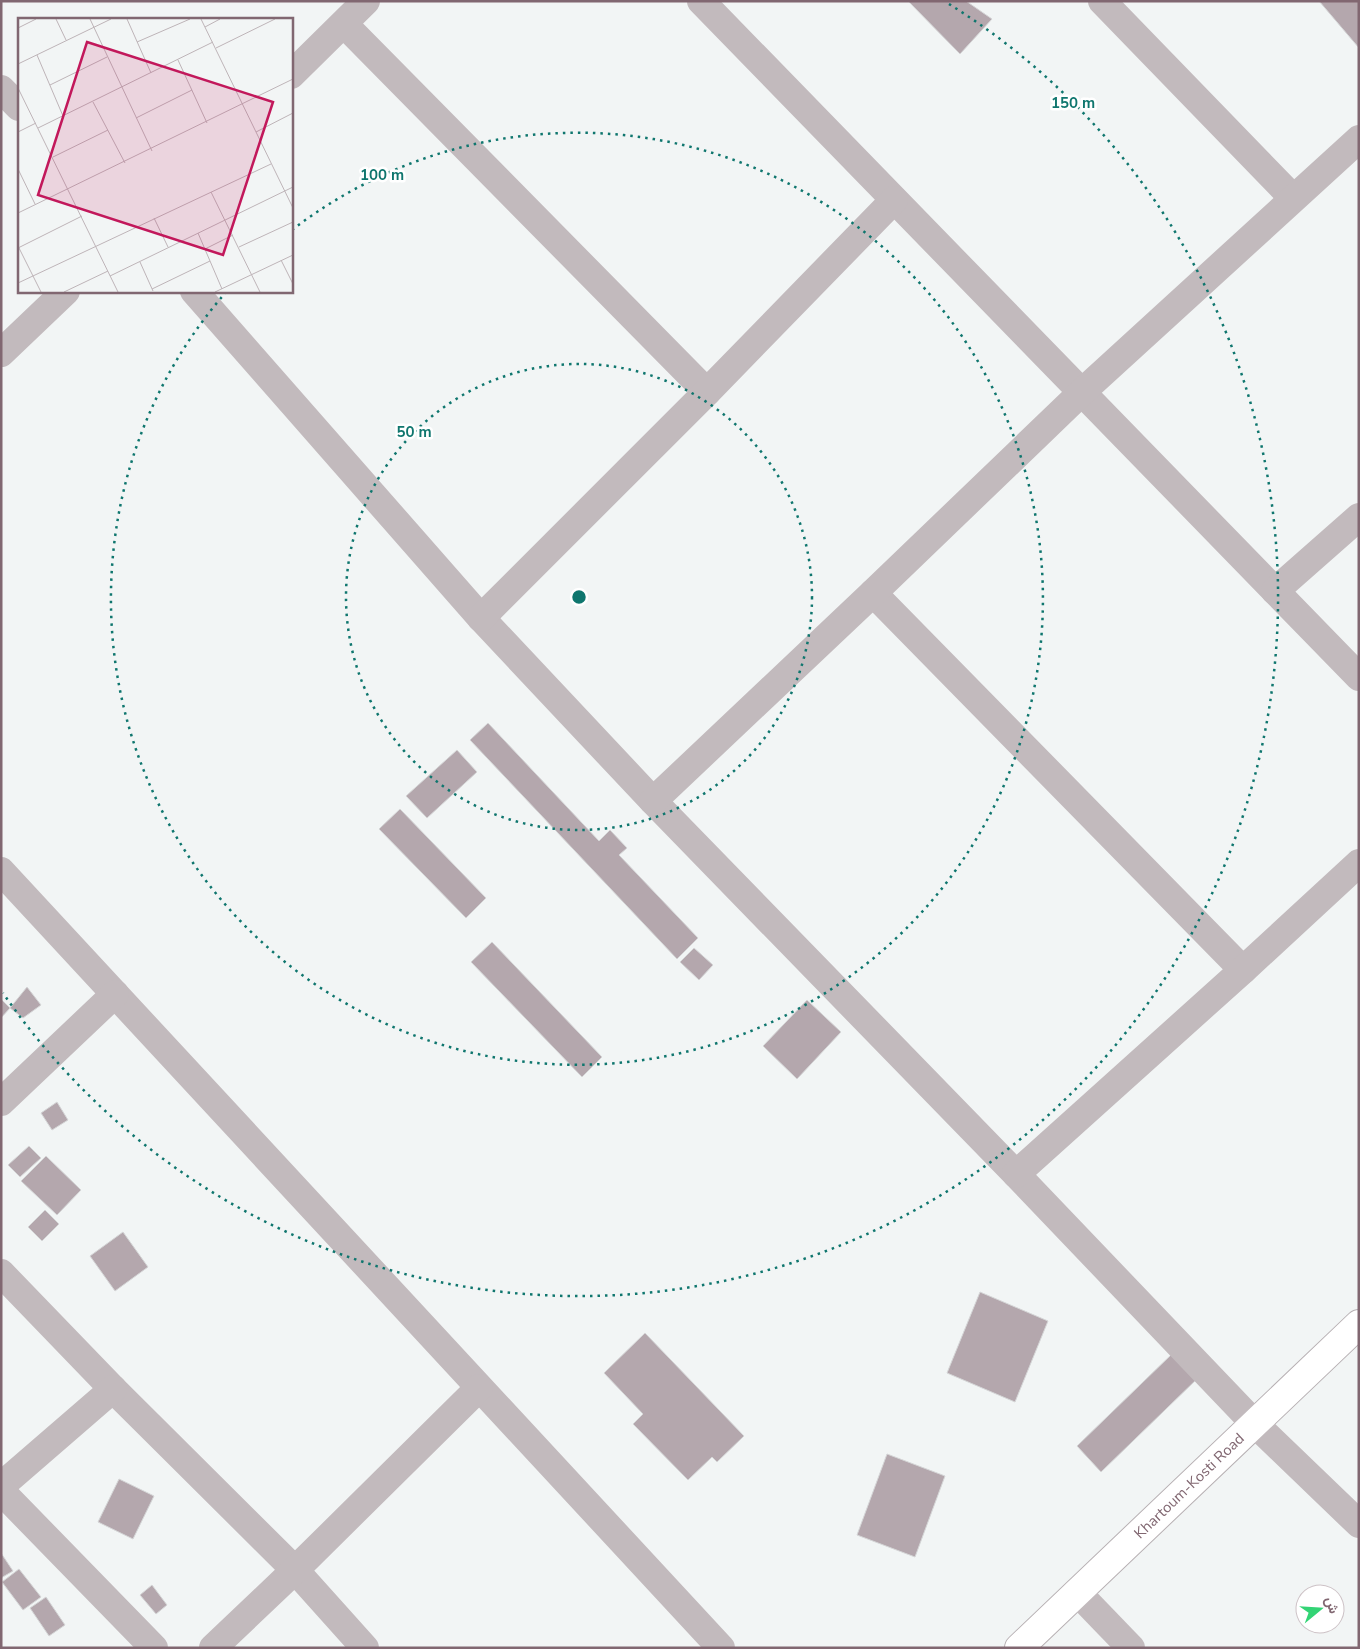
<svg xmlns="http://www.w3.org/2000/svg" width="1360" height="1649" viewBox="0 0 1360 1649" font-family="'Nunito Sans',Vazirmatn,sans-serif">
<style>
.building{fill:#b4a7ad;stroke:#d5d6d7}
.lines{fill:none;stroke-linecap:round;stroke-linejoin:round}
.highway-casing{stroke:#b7b0b3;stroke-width:30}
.street{stroke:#c2babd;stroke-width:28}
.highway{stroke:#fff;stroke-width:28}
.ring{fill:none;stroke:#0f766e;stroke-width:2.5;stroke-dasharray:2.5 5}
.labels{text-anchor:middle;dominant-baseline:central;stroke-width:5;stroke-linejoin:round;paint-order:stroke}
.street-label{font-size:15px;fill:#816771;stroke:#fff}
.inset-road{fill:none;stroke:#beb4b8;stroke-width:1}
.view{fill:#c2185b;fill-opacity:0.15;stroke:#c2185b;stroke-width:2.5}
.inset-edge{fill:none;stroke:#816771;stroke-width:2.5}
.centre{fill:#0f766e;stroke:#fff;stroke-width:2.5}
.ring-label{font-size:15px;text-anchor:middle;font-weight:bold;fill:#0f766e;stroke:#fff;stroke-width:5;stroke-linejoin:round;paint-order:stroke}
</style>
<rect width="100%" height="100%" fill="#f2f5f5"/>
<!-- building -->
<g class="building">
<polygon points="908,1 966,1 992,19 960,54"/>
<polygon points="1319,1 1359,1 1359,48"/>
<polygon points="488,723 599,841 610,830 627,848 619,855 698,938 677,959 470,740"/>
<polygon points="457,750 477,772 427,818 406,796"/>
<polygon points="400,809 486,898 466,918 379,829"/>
<polygon points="492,942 602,1057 582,1077 471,962"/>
<polygon points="694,948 713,965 699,980 680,962"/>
<polygon points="27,987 41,1005 23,1018 10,1008"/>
<polygon points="1,999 10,1008 1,1018"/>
<polygon points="807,1000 841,1032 797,1079 763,1046"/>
<polygon points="57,1102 68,1120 52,1130 41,1113"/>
<polygon points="29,1146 41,1158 20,1177 8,1165"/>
<polygon points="46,1156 81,1190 57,1215 21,1181"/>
<polygon points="45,1210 59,1224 42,1241 28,1227"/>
<polygon points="123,1232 148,1267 115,1291 90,1256"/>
<polygon points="980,1292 1048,1321 1015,1402 947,1373"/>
<polygon points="645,1333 744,1436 717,1462 712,1457 688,1480 633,1424 643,1414 604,1373"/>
<polygon points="1173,1353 1198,1378 1101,1472 1077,1446"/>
<polygon points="887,1454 945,1476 915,1557 857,1535"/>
<polygon points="119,1479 154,1496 133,1539 98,1522"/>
<polygon points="1,1553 13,1571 1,1578"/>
<polygon points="19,1569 41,1597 23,1610 2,1582"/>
<polygon points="152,1585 167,1605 156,1614 140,1595"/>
<polygon points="46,1597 65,1625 49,1636 30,1608"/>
</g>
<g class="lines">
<!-- highway casing -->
<g class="highway-casing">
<g id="highway">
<path id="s1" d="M 1019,1648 L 1359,1324"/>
</g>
</g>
<!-- street -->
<g class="street">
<polyline points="701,1 1359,677"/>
<polyline points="1102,1 1293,198"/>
<polyline points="344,24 707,392"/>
<polyline points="291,75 366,1"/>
<polyline points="1,89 19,107"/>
<polyline points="194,291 481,618 653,801 1016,1174 1254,1423 1359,1524"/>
<polyline points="1,353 66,291"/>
<polyline points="1275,591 1359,517"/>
<polyline points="873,593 1243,970"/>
<polyline points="481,618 707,392 894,200"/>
<polyline points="653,801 873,593 1082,392 1359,139"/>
<polyline points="1,871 721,1648"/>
<polyline points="1,1102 115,994"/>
<polyline points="1016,1174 1243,970 1359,863"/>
<polyline points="1,1273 113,1389 295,1570 365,1648"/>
<polyline points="1,1486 113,1389"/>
<polyline points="1,1491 154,1648"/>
<polyline points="1077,1592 1131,1648"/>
<polyline points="213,1648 295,1570 479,1388"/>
</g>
<!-- highway -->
<use href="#highway" class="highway"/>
</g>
<!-- distance rings -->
<g class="ring">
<circle cx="579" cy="597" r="233"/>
<path d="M292 230A466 466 0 1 1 227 291"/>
<path d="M949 4A699 699 0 1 1 3 993"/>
</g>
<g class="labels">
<!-- street labels -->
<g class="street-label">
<text stroke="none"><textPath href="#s1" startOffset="235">Khartoum-Kosti Road</textPath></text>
</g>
</g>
<!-- overview -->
<g transform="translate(18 18)">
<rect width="275" height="275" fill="#f2f5f5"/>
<path class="inset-road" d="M 38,1 L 48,22M 72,1 L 134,133M 109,1 L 133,55M 183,1 L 275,190M 187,9 L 202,1M 0,10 L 18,1M 119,24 L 172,1M 198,30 L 257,1M 19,37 L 45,98M 160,42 L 189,105M 0,46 L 93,1M 32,67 L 89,39M 0,70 L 100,274M 75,84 L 107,145M 118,100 L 174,72M 20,110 L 195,24M 0,114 L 18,105M 238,114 L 275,95M 35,139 L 90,112M 0,151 L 17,186M 193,174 L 242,274M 0,195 L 275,61M 136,200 L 150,229M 180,215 L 204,271M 0,228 L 23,274M 221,229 L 275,204M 0,230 L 64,198M 187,231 L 215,217M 263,242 L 275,266M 122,244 L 135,273M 92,258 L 275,169M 0,265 L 253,146M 134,271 L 192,243M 46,274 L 90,253M 197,274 L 275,237"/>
<path class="view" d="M 69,24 L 255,84 L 205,237 L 20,177 Z"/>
<rect width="275" height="275" class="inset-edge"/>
</g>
<circle cx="579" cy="597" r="8" class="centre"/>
<g class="ring-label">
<text x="1073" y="108">150 m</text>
<text x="382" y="180">100 m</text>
<text x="414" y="437">50 m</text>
</g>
<!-- border -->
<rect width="1360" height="1649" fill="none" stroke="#816771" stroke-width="5"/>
<!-- north arrow -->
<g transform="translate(1320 1609) rotate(72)"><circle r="24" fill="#ffffff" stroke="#cdc2c6"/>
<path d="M0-4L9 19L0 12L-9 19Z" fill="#33d475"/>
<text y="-8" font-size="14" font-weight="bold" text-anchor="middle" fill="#816771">ش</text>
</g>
</svg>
